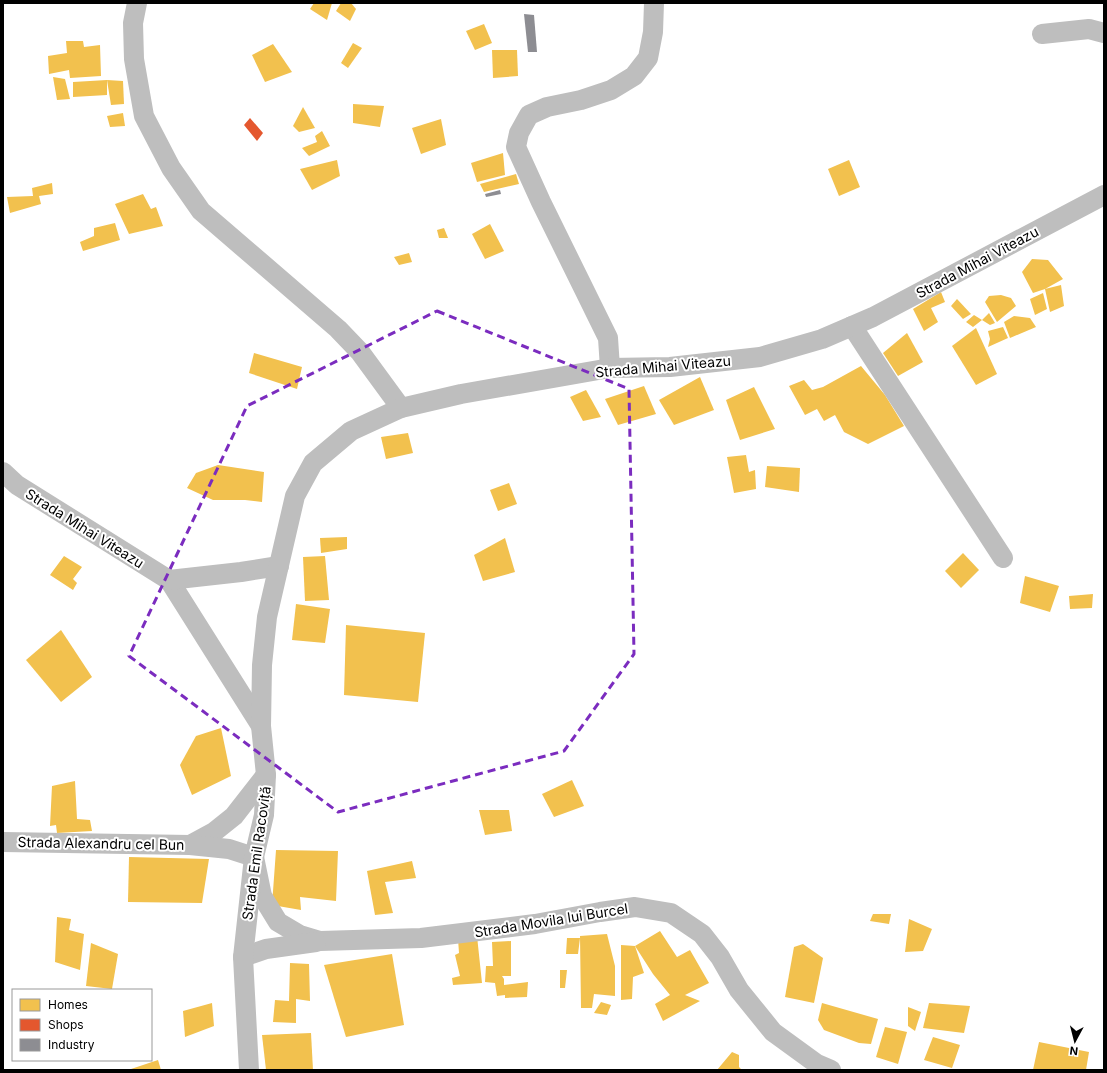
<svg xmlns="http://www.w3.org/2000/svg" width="1107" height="1073" viewBox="0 0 1107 1073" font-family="Inter,sans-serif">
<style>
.homes{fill:#f2c14e}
.shops{fill:#e4572e}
.industry{fill:#8d8d92}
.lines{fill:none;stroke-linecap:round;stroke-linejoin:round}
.street{stroke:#bebebe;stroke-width:20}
.marked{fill:none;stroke:#7b2cbf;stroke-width:3;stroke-dasharray:8 5;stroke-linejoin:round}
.labels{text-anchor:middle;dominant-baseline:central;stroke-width:4;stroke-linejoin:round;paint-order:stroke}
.street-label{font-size:14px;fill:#000;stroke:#fff}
</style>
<rect width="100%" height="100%" fill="#fff"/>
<!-- homes -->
<g class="homes">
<polygon points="314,3 332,3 327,20 310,9"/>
<polygon points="341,3 351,3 356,9 350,21 336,11"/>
<polygon points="484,24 492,43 475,50 466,31"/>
<polygon points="66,41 83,41 84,47 100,45 101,76 70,78 69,70 49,74 48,56 67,53"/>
<polygon points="353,43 362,48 348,68 341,63"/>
<polygon points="273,44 292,72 265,82 252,55"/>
<polygon points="492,50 517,50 518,76 493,78"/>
<polygon points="53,77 65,79 70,99 57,100"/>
<polygon points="107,80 107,95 73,97 73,82"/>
<polygon points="107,80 123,81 124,104 111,105"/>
<polygon points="353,104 384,106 380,127 353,123"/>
<polygon points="303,107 315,128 299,132 293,126"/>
<polygon points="123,113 125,126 110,127 107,116"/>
<polygon points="441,119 446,145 421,154 412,128"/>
<polygon points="322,131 330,146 309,156 302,148 317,142 315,136"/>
<polygon points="503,153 505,175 477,182 471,163"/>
<polygon points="337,160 340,176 312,190 300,169"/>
<polygon points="849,160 860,187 839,196 828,169"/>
<polygon points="516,174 519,184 484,192 480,184"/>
<polygon points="52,183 53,194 39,196 41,204 10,213 7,197 33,196 32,188"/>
<polygon points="143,194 151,209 156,207 163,226 129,234 115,204"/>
<polygon points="115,223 120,240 83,251 80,242 94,236 94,228"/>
<polygon points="490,224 504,251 485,259 472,234"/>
<polygon points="444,228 448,238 439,238 437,230"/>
<polygon points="409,253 412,262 399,265 394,257"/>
<polygon points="1032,259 1048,260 1063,279 1045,289 1061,285 1064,306 1050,312 1045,289 1033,293 1022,272"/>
<polygon points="941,292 945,302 931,308 938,322 924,331 913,309"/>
<polygon points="1043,293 1047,309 1035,315 1030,299"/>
<polygon points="1001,295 1011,298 1016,306 997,322 985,302 989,296"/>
<polygon points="957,299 971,314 963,319 951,306"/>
<polygon points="989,313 995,323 990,325 982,320 973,327 966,322 974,315 982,320"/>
<polygon points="1014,316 1030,318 1036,327 1010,338 1004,322"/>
<polygon points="1003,327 1008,338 988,347 990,339 988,331"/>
<polygon points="976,328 997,374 976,385 952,346"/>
<polygon points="907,333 923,362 898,376 883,353"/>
<polygon points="254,353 302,367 297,389 249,373"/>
<polygon points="861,366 885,395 904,426 868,444 844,432 835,415 824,421 817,409 805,415 789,386 804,380 812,390 823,387"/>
<polygon points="700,377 714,410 674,425 659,400"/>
<polygon points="644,386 656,414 618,425 605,399"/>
<polygon points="754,387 775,429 740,440 726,400"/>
<polygon points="586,390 601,417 583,421 570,397"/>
<polygon points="408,433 413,453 386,459 381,437"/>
<polygon points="746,455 749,472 755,470 756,489 734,493 727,457"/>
<polygon points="218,465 264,472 262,502 245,500 213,500 187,488 196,473"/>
<polygon points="767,466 800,468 799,492 765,487"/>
<polygon points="509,483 517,504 498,511 490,490"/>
<polygon points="347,537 347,549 321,553 320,538"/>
<polygon points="505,538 515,572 483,581 474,555"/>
<polygon points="963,553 979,570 961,588 945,571"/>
<polygon points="64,556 82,567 73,579 77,583 73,590 50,575"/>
<polygon points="325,556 329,600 305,601 303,557"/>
<polygon points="1025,576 1059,586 1050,612 1020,603"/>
<polygon points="1093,594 1092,608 1070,609 1069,596"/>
<polygon points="296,604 330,609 325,643 292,640"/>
<polygon points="346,625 425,633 418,702 344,695"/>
<polygon points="61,630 92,677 61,702 26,660"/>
<polygon points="221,728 231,776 192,795 180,765 196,736"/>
<polygon points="572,780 584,806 554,817 542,794"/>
<polygon points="75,781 77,819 90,820 92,831 57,833 56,825 50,826 52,786"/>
<polygon points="479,810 509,810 512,831 485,835"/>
<polygon points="276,850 338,851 336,901 300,897 301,910 272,905"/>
<polygon points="129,857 209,859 202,903 128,902"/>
<polygon points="412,861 416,878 385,882 393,913 375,915 367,871"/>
<polygon points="873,914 891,914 889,924 870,921"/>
<polygon points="57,917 71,919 69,930 84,934 80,970 55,962"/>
<polygon points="909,919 932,929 923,951 905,952"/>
<polygon points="660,931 677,957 690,950 709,983 685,995 700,1001 663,1021 655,1004 670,995 653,974 635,946"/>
<polygon points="607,934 615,966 615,996 594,994 592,1008 581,1008 580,936"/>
<polygon points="477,936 482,983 453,985 452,978 460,976 455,955 459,953 458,939"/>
<polygon points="567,938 580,938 578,954 566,954"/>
<polygon points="511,941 511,976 502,976 504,979 504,985 528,982 527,997 505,998 505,995 497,996 495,983 485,982 486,966 493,966 492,942"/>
<polygon points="91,943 118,954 112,989 86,986"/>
<polygon points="803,944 823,958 814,1003 785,997 794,947"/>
<polygon points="621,945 635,946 644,973 633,977 632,999 621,1000"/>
<polygon points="392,954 404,1025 346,1037 324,965"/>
<polygon points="290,963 309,964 310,1001 296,999 296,1023 273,1022 275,1000 289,1001"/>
<polygon points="560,970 567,970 565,988 560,988"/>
<polygon points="601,1002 611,1005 607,1015 594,1013"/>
<polygon points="212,1003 214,1026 185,1037 183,1011"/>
<polygon points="822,1003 878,1019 871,1044 859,1043 824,1030 818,1020"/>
<polygon points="929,1003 970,1006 964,1033 923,1028"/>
<polygon points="908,1007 921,1012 915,1031 908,1026"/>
<polygon points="885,1027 907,1032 898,1064 876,1057"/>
<polygon points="311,1033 313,1070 266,1070 262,1035"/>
<polygon points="933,1037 960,1045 952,1068 924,1060"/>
<polygon points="1039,1042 1089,1052 1086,1070 1033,1070"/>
<polygon points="732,1052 739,1055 739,1067 742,1070 717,1070"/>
<polygon points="158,1060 161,1070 128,1070"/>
</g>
<!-- shops -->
<polygon class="shops" points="250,118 263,133 257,141 244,125"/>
<!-- industry -->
<g class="industry">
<polygon points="524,14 534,15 537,52 528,52"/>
<polygon points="500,190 501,194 486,197 485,194"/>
</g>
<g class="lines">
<!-- street -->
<g class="street">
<polyline points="137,3 133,23 134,59 144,116 171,168 201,211 338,329 360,352 401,408"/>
<polyline points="1042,34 1089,29 1104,33"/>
<polyline points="852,326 1003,558"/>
<polyline points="610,368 608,338 541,202 516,147 519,133 529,115 547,107 581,100 611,90 634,76 648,58 653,32 654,3"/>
<polyline points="3,472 17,485 169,580 261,726"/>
<polyline points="169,580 241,572 279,566"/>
<polyline points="3,842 190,845 214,832 234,816 266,775"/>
<polyline points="190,845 229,849 254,857 262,896 278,922 300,935 320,941 421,938 535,924 600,912 635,907 671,913 702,934 720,957 739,990 773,1032 817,1064 831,1070"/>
<polyline points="243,957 266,949 316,942"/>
<polyline points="249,1070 243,957 254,857 264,815 266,775 261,726 262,665 267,617 295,496 313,463 351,431 401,408 461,394 610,368 670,367 760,357 822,339 873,317 1104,195"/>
</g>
</g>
<!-- marked area -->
<path class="marked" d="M 437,311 L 629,389 L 634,654 L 564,751 L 338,812 L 129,656 L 247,406 Z"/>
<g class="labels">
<!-- street labels -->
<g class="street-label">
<text transform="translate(977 262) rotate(-28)">Strada Mihai Viteazu</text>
<text transform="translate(663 366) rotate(-5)">Strada Mihai Viteazu</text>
<text transform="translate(85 528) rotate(32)">Strada Mihai Viteazu</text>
<text transform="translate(101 843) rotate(1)">Strada Alexandru cel Bun</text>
<text transform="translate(256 853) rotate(-82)">Strada Emil Racoviță</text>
<text transform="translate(551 920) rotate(-9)">Strada Movila lui Burcel</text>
</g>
</g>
<!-- border -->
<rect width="1107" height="1073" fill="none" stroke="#000000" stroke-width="8"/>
<!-- legend -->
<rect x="12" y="989" width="140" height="72" fill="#ffffff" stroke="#999999"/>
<rect x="20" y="999" width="20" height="12" fill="#f2c14e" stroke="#999999"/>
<text x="48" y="1009" font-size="12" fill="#000000">Homes</text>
<rect x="20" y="1019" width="20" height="12" fill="#e4572e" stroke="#999999"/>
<text x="48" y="1029" font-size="12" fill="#000000">Shops</text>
<rect x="20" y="1039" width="20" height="12" fill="#8d8d92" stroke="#999999"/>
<text x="48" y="1049" font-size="12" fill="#000000">Industry</text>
<!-- north arrow -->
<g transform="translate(1075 1041) rotate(187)" stroke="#ffffff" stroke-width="3" paint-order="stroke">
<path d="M0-3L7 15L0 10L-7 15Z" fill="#000000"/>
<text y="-6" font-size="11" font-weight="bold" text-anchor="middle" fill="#000000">N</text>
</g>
</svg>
